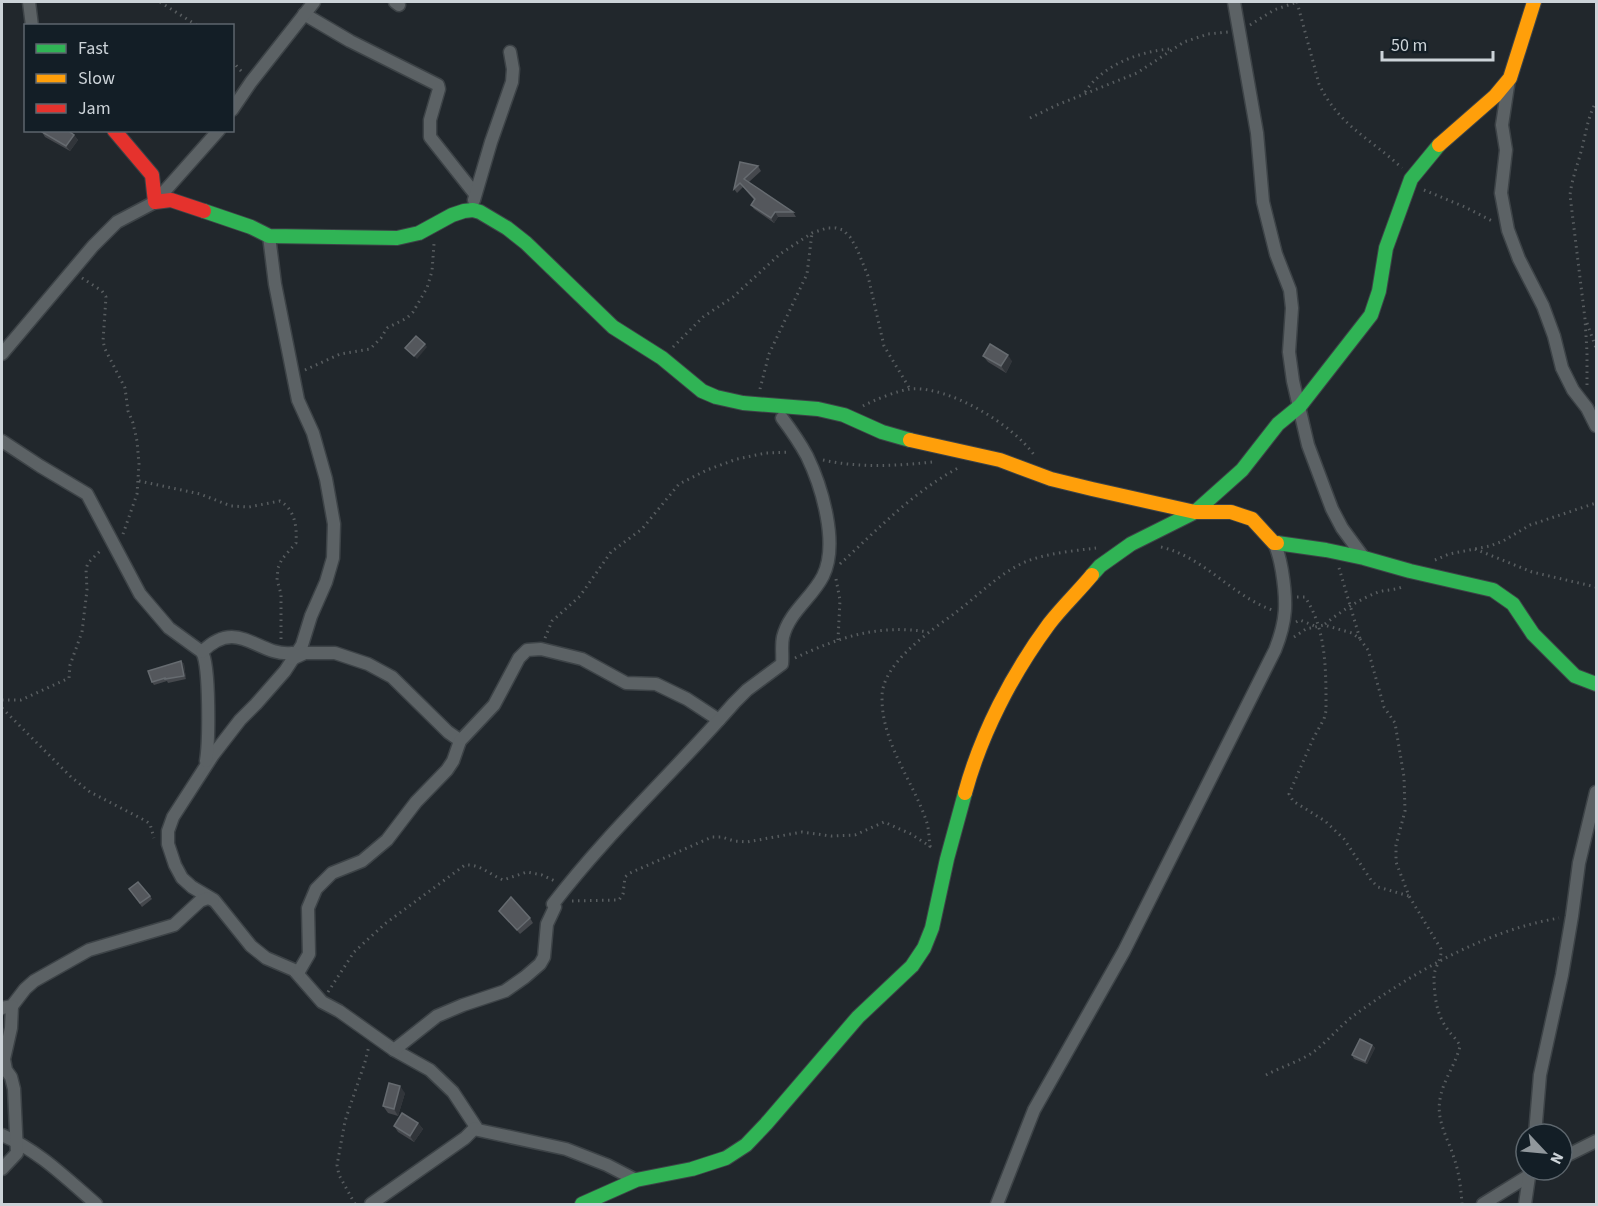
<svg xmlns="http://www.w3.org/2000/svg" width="1598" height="1206" viewBox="0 0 1598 1206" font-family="'Source Sans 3',sans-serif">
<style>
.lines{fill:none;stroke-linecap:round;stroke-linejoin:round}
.street-casing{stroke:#3d4347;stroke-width:15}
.fast-casing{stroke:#3d4347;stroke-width:16}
.slow-casing{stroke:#3d4347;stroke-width:16}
.jam-casing{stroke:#3d4347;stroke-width:16}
.path{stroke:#585d60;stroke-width:3;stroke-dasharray:1.5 4.5;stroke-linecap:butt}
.street{stroke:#5c6265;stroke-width:12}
.fast{stroke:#30b455;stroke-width:14}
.slow{stroke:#ff9f0a;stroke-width:14}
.jam{stroke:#e5322d;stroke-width:14}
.wall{fill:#45484d}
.shaded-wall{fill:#31353a}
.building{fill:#54575c;stroke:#666b70;stroke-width:1.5}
</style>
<rect width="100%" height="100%" fill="#21272c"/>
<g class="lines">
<!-- street casing -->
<g class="street-casing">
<g id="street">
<polyline points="29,2 32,26"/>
<polyline points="395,2 399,5"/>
<polyline points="1234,2 1257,133 1263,202 1276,254 1290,290 1292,308 1289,352 1293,381 1308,445 1332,509 1342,528 1364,558"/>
<polyline points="304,14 350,41 438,85 439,89 430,120 430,137 475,194"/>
<polyline points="1509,79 1502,125 1506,150 1501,193 1508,230 1519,259 1543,306 1554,336 1562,368 1573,390 1587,408 1596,426"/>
<polyline points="232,110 251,82 314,2"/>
<polyline points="474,200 491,142 512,82 513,69 510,52"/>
<polyline points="269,236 275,284 298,400 313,433 326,479 334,524 333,558 326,582 311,616 302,645 285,671 256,704 240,720 213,755 173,817 168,831 168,844 175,865 182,878 192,887 214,900 251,946 266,958 294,970 322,1002 339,1011 394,1050 430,1070 453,1092 478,1130 566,1149 607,1165 636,1180"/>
<polyline points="2,354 93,246 117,222 155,202 219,130"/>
<path d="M 2,441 L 40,466 L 87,494 L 140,594 L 169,628 L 202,652 C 210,666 209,743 206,761"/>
<path d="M 202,652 C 238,616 258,657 292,653 L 292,659 L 305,653 L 335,653 L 368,664 L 392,677 L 448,732 L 458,739 L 459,743"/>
<polyline points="298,973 309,954 308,908 316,889 332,873 362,861 387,840 416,802 447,770 453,761 460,741 494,705 519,658 527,650 541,649 582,659 626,683 656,684 687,699 719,720"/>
<polyline points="2,1008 12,1006 25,989 34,981 89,950 174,925 200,901 208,898 213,900"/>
<path d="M 394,1050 L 437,1016 L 463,1005 L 505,991 L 525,977 L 540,964 L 544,957 L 547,924 L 555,907 L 553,904 C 608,832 675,771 734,703 L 747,690 L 782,664 C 783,655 781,646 783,637 C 789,612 812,598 823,576 C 839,544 822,487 807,456 C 800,443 791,430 782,418"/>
<polyline points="1535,1134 1540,1075 1562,975 1572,916 1579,863 1596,792"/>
<path d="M 2,1135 C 38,1150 67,1179 96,1204"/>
<polyline points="1562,1158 1596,1141"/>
<polyline points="2,1169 17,1153 14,1089 11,1077 6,1070 4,1059 11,1028 12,1006"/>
<polyline points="371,1204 465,1138 475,1128"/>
<path d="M 997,1204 L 1034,1110 L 1124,951 L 1275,650 C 1287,620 1287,602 1282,571 C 1280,560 1279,553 1274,543"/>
<polyline points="1483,1204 1538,1170"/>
<polyline points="1525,1204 1530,1170"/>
</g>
</g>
<!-- fast casing -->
<g class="fast-casing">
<g id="fast">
<polyline points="204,211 251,227 269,236 397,238 419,233 452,215 464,211 473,210 480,212 507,228 526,243 613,327 662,358 702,391 716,397 743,403 818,409 844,415 882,432 910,440"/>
<polyline points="1277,543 1326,550 1364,558 1410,571 1493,590 1513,604 1533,634 1575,676 1596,684"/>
<polyline points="1092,575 1100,566 1131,544 1195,512 1242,470 1278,424 1300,406 1371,315 1379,291 1386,248 1411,179 1439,145"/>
<polyline points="582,1204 636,1180 692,1169 726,1158 746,1145 766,1124 858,1017 912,966 924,948 932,928 947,859 965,793"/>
</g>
</g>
<!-- slow casing -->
<g class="slow-casing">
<g id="slow">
<polyline points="1439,145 1495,96 1510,78 1534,2"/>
<polyline points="910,440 1000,460 1051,479 1092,489 1195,512 1231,512 1252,519 1274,543 1277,543"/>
<path d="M 965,793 C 981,734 1012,674 1049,624 C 1062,607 1078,592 1092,575"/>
</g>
</g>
<!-- jam casing -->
<g class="jam-casing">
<polyline id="jam" points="114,130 152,175 155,202 171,200 204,211"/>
</g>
<!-- path -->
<g class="path">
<polyline points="160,2 198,26"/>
<path d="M 1297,2 L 1319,84 C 1339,126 1370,138 1402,168"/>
<polyline points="1250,25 1274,10 1297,2"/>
<polyline points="232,61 242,72"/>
<path d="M 1085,92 C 1103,65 1138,52 1169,49"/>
<polyline points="1030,118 1057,105 1137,73 1184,42 1208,34 1228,32"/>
<polyline points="1424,190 1465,207 1494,222"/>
<polyline points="82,278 102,291 106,297 103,341 105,349 125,388 128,411 133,423 137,441 139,464 137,494 123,534"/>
<polyline points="1587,323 1596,348"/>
<polyline points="673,347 703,317 733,297 780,254 812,233 827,228 836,228 843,230 850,237 857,249 868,276 884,346 910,389"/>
<polyline points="305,370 340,354 370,349 381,338 387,328 407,318 413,312 427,288 432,271 434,244"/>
<path d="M 1587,385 L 1587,352 L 1585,319 L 1570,195 C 1572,178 1578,164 1582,148 C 1586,132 1588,117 1596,102"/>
<polyline points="760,389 769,354 807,274 812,233"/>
<path d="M 863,406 C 874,400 899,390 911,389 C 950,386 1013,425 1034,455"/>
<path d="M 823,460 C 859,468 896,466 932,462"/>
<path d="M 139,481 L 200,494 L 231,506 L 249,507 L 280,501 C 295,510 297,526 296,543 L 282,559 L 278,568 L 277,580 L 281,594 L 281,641"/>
<path d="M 1161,547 C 1204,557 1231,595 1272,610"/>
<polyline points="1475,549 1532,572 1596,587"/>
<polyline points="1435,560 1449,554 1490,546 1503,541 1530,525 1596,503"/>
<path d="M 840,564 C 878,529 912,493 958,468"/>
<polyline points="1339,568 1360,639"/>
<polyline points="836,579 840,600 838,640"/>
<path d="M 1297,597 L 1305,597 C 1327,630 1326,673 1326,711 L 1324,719 L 1313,739 L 1289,794 L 1293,801 L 1325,821 L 1344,839 L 1371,880 L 1378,887 L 1409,896"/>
<polyline points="1296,622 1300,620 1315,626"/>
<path d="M 1325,624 C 1340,612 1358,600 1376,593 C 1385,589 1395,591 1404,586"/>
<path d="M 1294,637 L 1306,629 L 1324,625 L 1352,633 L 1360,639 L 1368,650 L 1384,707 L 1395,723 L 1404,777 L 1405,811 L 1396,845 L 1396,862 L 1409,896 L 1441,949 C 1442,959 1435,966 1434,976 C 1434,993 1436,1013 1446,1027 C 1450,1034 1457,1039 1460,1046 C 1456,1064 1443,1080 1440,1099 C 1436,1121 1448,1138 1454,1158 C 1459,1172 1461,1189 1462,1204"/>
<polyline points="545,638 552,621 580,596 611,552 642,529 679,484 707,470 737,459 766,453 790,452"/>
<path d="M 795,658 C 840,637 878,624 928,632"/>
<polyline points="2,700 21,700 69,678 70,665 82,632 87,590 86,569 88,563 102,549"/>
<polyline points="2,708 71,777 90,792 146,821 150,824 154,838"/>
<path d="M 930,847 C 929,838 929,828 926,820 C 912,779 881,742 882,696 C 883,662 931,631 955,613 C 978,596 998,574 1025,562 C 1047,553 1073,551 1096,548"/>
<polyline points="572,901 619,900 623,894 625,877 630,873 712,837 722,837 734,841 747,842 802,832 831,836 855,835 884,822 911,834 931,847"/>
<path d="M 328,992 L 354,952 L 365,942 L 386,923 L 465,865 C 480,864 489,874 503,880 L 527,872 L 542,875 L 557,882"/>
<path d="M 1266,1075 C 1281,1067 1298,1062 1312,1053 C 1327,1042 1339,1027 1353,1016 C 1414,972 1484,931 1559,918"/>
<polyline points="355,1204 339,1175 337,1165 345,1121 365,1062 369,1046"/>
</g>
<!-- street -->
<use href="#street" class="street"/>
<!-- fast -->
<use href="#fast" class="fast"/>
<!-- slow -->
<use href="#slow" class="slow"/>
<!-- jam -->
<use href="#jam" class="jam"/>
</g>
<!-- wall -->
<g class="wall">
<polygon points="42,132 74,135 78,140 70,151 45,137"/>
<polygon points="758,166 761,171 749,182 793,212 796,217 778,217 774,223 754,209 751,205 754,200 743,187 737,193 734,189"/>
<polygon points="983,356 1012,361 1006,373 988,362"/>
<polygon points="181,661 184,664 186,679 168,683 167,681 154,685 152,682"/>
<polygon points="129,889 150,896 152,899 142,907"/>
<polygon points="499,911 530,918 533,923 520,934"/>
<polygon points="1372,1045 1375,1048 1367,1064 1354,1059 1352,1055"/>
<polygon points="405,1093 398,1116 388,1113 383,1106"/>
<polygon points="418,1123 423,1129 414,1142 398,1132 394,1126"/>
</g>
<!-- shaded-wall -->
<g class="shaded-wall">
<polygon points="74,135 78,140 70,151 66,146"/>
<polygon points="775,212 778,217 774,223 771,218"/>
<polygon points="425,344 427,347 417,359 414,356"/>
<polygon points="1008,355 1012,361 1006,373 1001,366"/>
<polygon points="181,661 184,664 186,679 184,676"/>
<polygon points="1372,1045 1375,1048 1367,1064 1365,1061"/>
<polygon points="400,1086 405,1093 398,1116 394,1109"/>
<polygon points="418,1123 423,1129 414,1142 410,1136"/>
</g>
<!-- building -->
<g class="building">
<polygon points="43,130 67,130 74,135 66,146 42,132"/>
<polygon points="740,162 758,166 744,179 793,212 775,212 771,218 751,205 755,199 740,183 734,189"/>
<polygon points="416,336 425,344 414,356 405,348"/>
<polygon points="990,344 1008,355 1001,366 983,356"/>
<polygon points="181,661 184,676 165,679 165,678 152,682 148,671"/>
<polygon points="138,882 150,896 140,903 129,889"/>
<polygon points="511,897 530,918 517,930 499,911"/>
<polygon points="1360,1039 1372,1045 1365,1061 1352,1055"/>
<polygon points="389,1083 400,1086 394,1109 383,1106"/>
<polygon points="402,1113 418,1123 410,1136 394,1126"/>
</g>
<!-- border -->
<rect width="1598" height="1206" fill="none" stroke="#ccd3d8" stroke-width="6"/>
<!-- legend -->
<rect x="24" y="24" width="210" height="108" fill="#131e26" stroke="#5d666d" stroke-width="1.5"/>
<rect x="36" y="44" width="30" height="9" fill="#30b455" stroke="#5d666d" stroke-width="1.5"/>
<text x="78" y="54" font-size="18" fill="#ccd3d8">Fast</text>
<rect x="36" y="74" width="30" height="9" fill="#ff9f0a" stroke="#5d666d" stroke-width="1.5"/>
<text x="78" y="84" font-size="18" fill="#ccd3d8">Slow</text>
<rect x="36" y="104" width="30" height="9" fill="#e5322d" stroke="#5d666d" stroke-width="1.5"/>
<text x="78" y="114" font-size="18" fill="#ccd3d8">Jam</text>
<!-- north arrow -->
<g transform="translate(1544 1152) rotate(116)"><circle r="28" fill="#131e26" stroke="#5d666d" stroke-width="1.5"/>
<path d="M0-4.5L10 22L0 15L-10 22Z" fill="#90979c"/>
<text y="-9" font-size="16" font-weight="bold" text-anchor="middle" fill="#ccd3d8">N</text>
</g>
<!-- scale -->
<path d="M1382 51v9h111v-9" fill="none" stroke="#ccd3d8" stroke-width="3"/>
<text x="1391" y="51" font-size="18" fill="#ccd3d8" stroke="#131e26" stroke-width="4.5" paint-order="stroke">50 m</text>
</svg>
